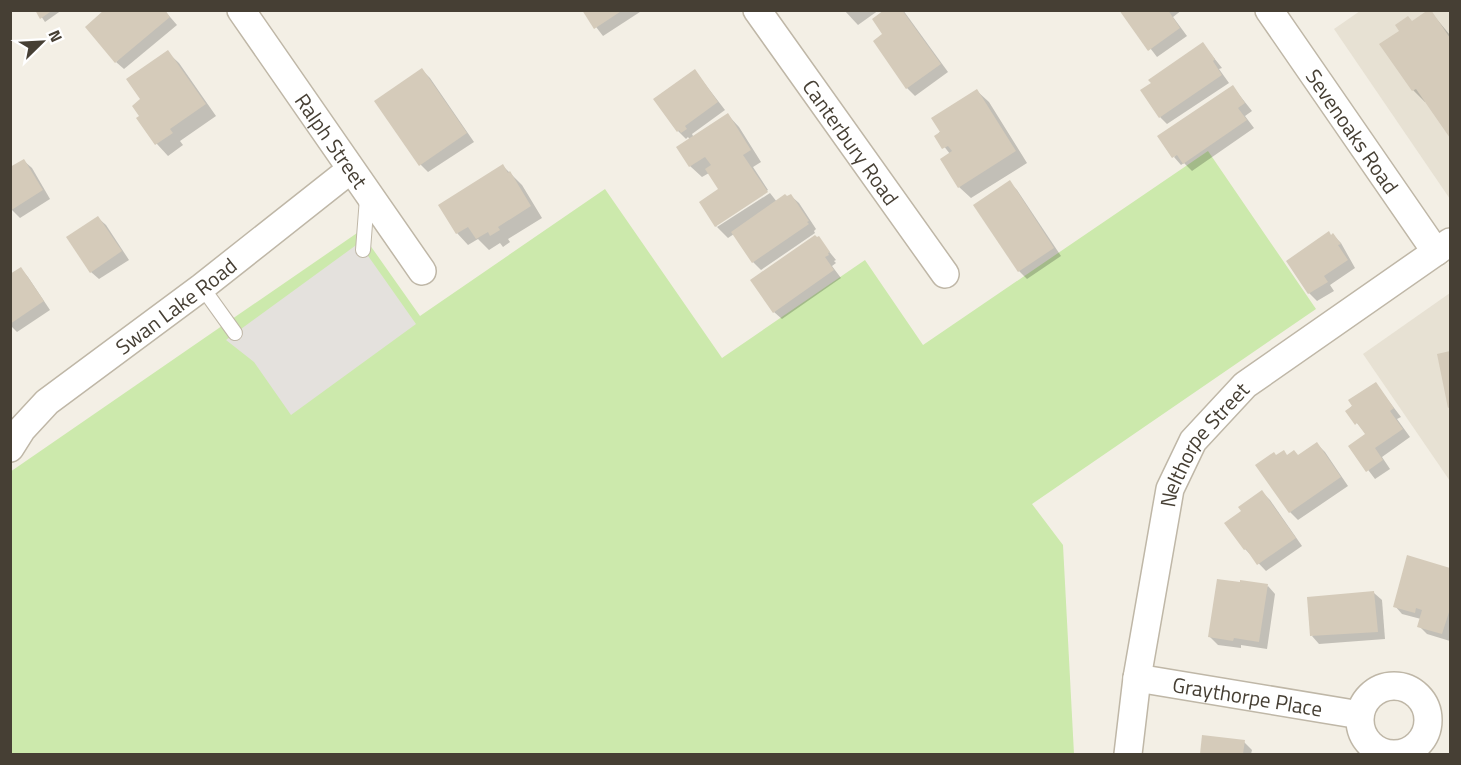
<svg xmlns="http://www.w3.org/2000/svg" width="1461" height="765" viewBox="0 0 1461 765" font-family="'Titillium Web',sans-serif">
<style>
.residential{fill:#e7e1d3}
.green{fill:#cce9ac}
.parking{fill:#e4e1dd}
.shadow{fill:#0003}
.building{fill:#d5cbba}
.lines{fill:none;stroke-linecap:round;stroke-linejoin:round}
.lane-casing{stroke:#bfb7a7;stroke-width:16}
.street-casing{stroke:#bfb7a7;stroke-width:30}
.lane{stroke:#fff;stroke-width:14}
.street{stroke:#fff;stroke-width:27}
.labels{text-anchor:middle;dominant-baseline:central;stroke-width:4.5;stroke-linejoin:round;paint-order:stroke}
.street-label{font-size:21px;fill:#463f34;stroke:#fff}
</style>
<rect width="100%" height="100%" fill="#f3efe5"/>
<!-- residential -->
<g class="residential">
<polygon points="1360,11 1450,11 1450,199 1334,29"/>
<polygon points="1450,293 1450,481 1363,354"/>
</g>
<!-- green -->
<polygon class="green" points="1208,151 1316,309 1032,504 1063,545 1074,754 11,754 10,472 360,231 420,316 605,189 722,358 865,260 923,345"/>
<!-- parking -->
<polygon class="parking" points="359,243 416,324 291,415 254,362 226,340"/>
<!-- shadow -->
<g class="shadow">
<polygon points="37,10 62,10 45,22"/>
<polygon points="164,10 177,25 124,69 116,62"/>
<polygon points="583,10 643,10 603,36"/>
<polygon points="844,10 879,10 858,25"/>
<polygon points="887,10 903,10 948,72 915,96 907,88 884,34"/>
<polygon points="1121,10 1182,10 1173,17 1187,36 1157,57"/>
<polygon points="1430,11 1450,35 1450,136 1426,101 1425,102 1413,90 1381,45"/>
<polygon points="1203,44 1222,68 1219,69 1229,83 1167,124 1160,117"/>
<polygon points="167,52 179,63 216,116 180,141 183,145 168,156 157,144 138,118 141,116"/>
<polygon points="422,70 430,78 474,142 428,172 421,165"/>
<polygon points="695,71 725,110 692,134 694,138 728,115 739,127 761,162 753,167 768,190 717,224 717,227 701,202 720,189 709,173 702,177 690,166 690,140 688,137 686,139 678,131"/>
<polygon points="1233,87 1252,111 1245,116 1254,128 1192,171 1184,163 1181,165 1174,157"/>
<polygon points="977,91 989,102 1027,163 971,198 959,187 950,154 936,136"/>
<polygon points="24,161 32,168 50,199 20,218 10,208"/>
<polygon points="503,166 522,185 542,218 508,239 510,242 503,247 500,243 489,250 478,239 468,245 457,233"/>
<polygon points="1009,182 1017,190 1061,256 1027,279 1019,271"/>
<polygon points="770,193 777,202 791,196 799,203 816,229 814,231 815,233 761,270 753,262 734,234 728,238 717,227"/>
<polygon points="98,218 106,225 129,260 99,279 91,272"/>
<polygon points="1333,235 1341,243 1355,268 1330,285 1334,291 1317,301 1309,293"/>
<polygon points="818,238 836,260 834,261 836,263 832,266 841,278 782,319 774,312"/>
<polygon points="21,269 28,277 50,310 17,332 10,325 10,276"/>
<polygon points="1450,352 1450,409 1439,355"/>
<polygon points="1375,383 1401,417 1397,419 1410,437 1382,457 1390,469 1375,479 1350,446 1367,435 1347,411"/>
<polygon points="1317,444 1325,452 1348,486 1298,520 1290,512 1257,465 1276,456 1299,457"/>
<polygon points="1262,492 1270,500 1302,546 1266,571 1245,549 1243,512"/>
<polygon points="1408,557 1450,570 1450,641 1427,634 1419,626 1421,619 1402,614 1395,606"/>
<polygon points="1268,586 1275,594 1267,649 1241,645 1241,648 1218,645 1210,637"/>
<polygon points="1374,593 1382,600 1385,639 1319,644 1312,636"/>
<polygon points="1203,737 1244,742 1252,750 1251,754 1201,754"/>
</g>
<!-- building -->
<g class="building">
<polygon points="35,10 53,10 40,19"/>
<polygon points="104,10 165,10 170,17 115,63 85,27"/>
<polygon points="582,10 623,10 594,29"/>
<polygon points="884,10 902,10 941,64 906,89 873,41 882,34 872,19"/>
<polygon points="1119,10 1168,10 1180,28 1148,51"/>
<polygon points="1428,10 1431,10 1450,38 1450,138 1416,89 1412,91 1379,44 1399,31 1395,25 1408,16 1412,21"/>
<polygon points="1203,42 1215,59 1213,61 1222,75 1159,118 1140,90 1151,83 1148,80"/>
<polygon points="168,50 206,104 170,129 173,133 155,145 136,118 139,116 132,106 140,99 126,79"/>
<polygon points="422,68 467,133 419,166 374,101"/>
<polygon points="695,69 718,102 685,126 687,129 681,133 679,130 677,132 653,99"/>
<polygon points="1233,85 1245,103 1238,108 1247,120 1183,164 1177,155 1172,158 1157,136"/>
<polygon points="977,89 1016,151 958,188 940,159 952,151 948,146 942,149 934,136 940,132 931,118"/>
<polygon points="728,113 751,150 743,155 768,192 715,227 699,202 718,189 705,169 711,165 705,157 689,167 676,147"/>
<polygon points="24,159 43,190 10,211 10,167"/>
<polygon points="503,164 508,173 510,171 531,206 498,227 500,230 490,236 488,232 476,239 468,227 456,234 438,205"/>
<polygon points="1010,180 1054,248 1018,272 973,205"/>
<polygon points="785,194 787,196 791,194 809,221 807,222 809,224 752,263 731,232"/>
<polygon points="98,216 122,251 90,273 66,237"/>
<polygon points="1329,231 1331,235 1333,233 1341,244 1338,245 1348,260 1324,276 1328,282 1308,294 1286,261"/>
<polygon points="815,235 817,237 819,236 830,252 828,253 829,255 825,257 834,270 773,313 750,280"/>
<polygon points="21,267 44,301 10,324 10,274"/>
<polygon points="1450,351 1450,407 1448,408 1437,354"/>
<polygon points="1376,382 1394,408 1390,411 1403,429 1375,448 1383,460 1366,472 1348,446 1365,434 1357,423 1355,425 1345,411 1352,406 1348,400"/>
<polygon points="1317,442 1341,477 1289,513 1255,465 1274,452 1276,455 1284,450 1287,455 1294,450 1298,455"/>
<polygon points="1262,490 1296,538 1257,565 1246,549 1244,550 1224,523 1241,511 1238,507"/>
<polygon points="1407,555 1450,568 1450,609 1442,634 1417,627 1422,610 1416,608 1415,613 1393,607"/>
<polygon points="1217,579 1240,582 1240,580 1268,584 1259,642 1234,638 1233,641 1208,637"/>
<polygon points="1374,591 1378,632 1310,636 1307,597"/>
<polygon points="1202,735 1245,740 1243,754 1200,754"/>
</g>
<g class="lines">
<!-- lane casing -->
<g class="lane-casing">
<g id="lane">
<polyline points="363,250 367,198"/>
<polyline points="202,287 235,333"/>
</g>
</g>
<!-- street casing -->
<g class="street-casing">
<g id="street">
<path id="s1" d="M 241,10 L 422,271"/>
<path id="s2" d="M 757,10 L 945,274"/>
<path id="s3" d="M 1269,10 L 1436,252"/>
<path id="s4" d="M 10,448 L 22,429 L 47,402 L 202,287 L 350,170"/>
<path id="s5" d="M 1137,678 L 1360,715"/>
<circle cx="1394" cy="720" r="34"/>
<path id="s6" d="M 1128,754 L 1137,678 L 1170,489 L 1193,441 L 1245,385 L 1450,242"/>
</g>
</g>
<!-- lane -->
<use href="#lane" class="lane"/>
<!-- street -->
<use href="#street" class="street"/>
</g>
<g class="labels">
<!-- street labels -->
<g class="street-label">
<text stroke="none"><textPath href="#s3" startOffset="147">Sevenoaks Road</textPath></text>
<text stroke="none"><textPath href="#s1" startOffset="159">Ralph Street</textPath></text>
<text stroke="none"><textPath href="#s2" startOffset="162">Canterbury Road</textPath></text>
<text stroke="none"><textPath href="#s4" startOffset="220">Swan Lake Road</textPath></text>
<text stroke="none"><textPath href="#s6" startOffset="324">Nelthorpe Street</textPath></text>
<text stroke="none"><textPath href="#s5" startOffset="112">Graythorpe Place</textPath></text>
</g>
</g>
<!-- border -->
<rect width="1461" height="765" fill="none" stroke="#463f34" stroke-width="24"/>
<!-- north arrow -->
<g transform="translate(42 42) rotate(66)" stroke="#ffffff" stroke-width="4.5" paint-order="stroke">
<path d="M0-4.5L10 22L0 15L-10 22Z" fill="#463f34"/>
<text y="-9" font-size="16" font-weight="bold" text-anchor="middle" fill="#463f34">N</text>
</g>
</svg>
